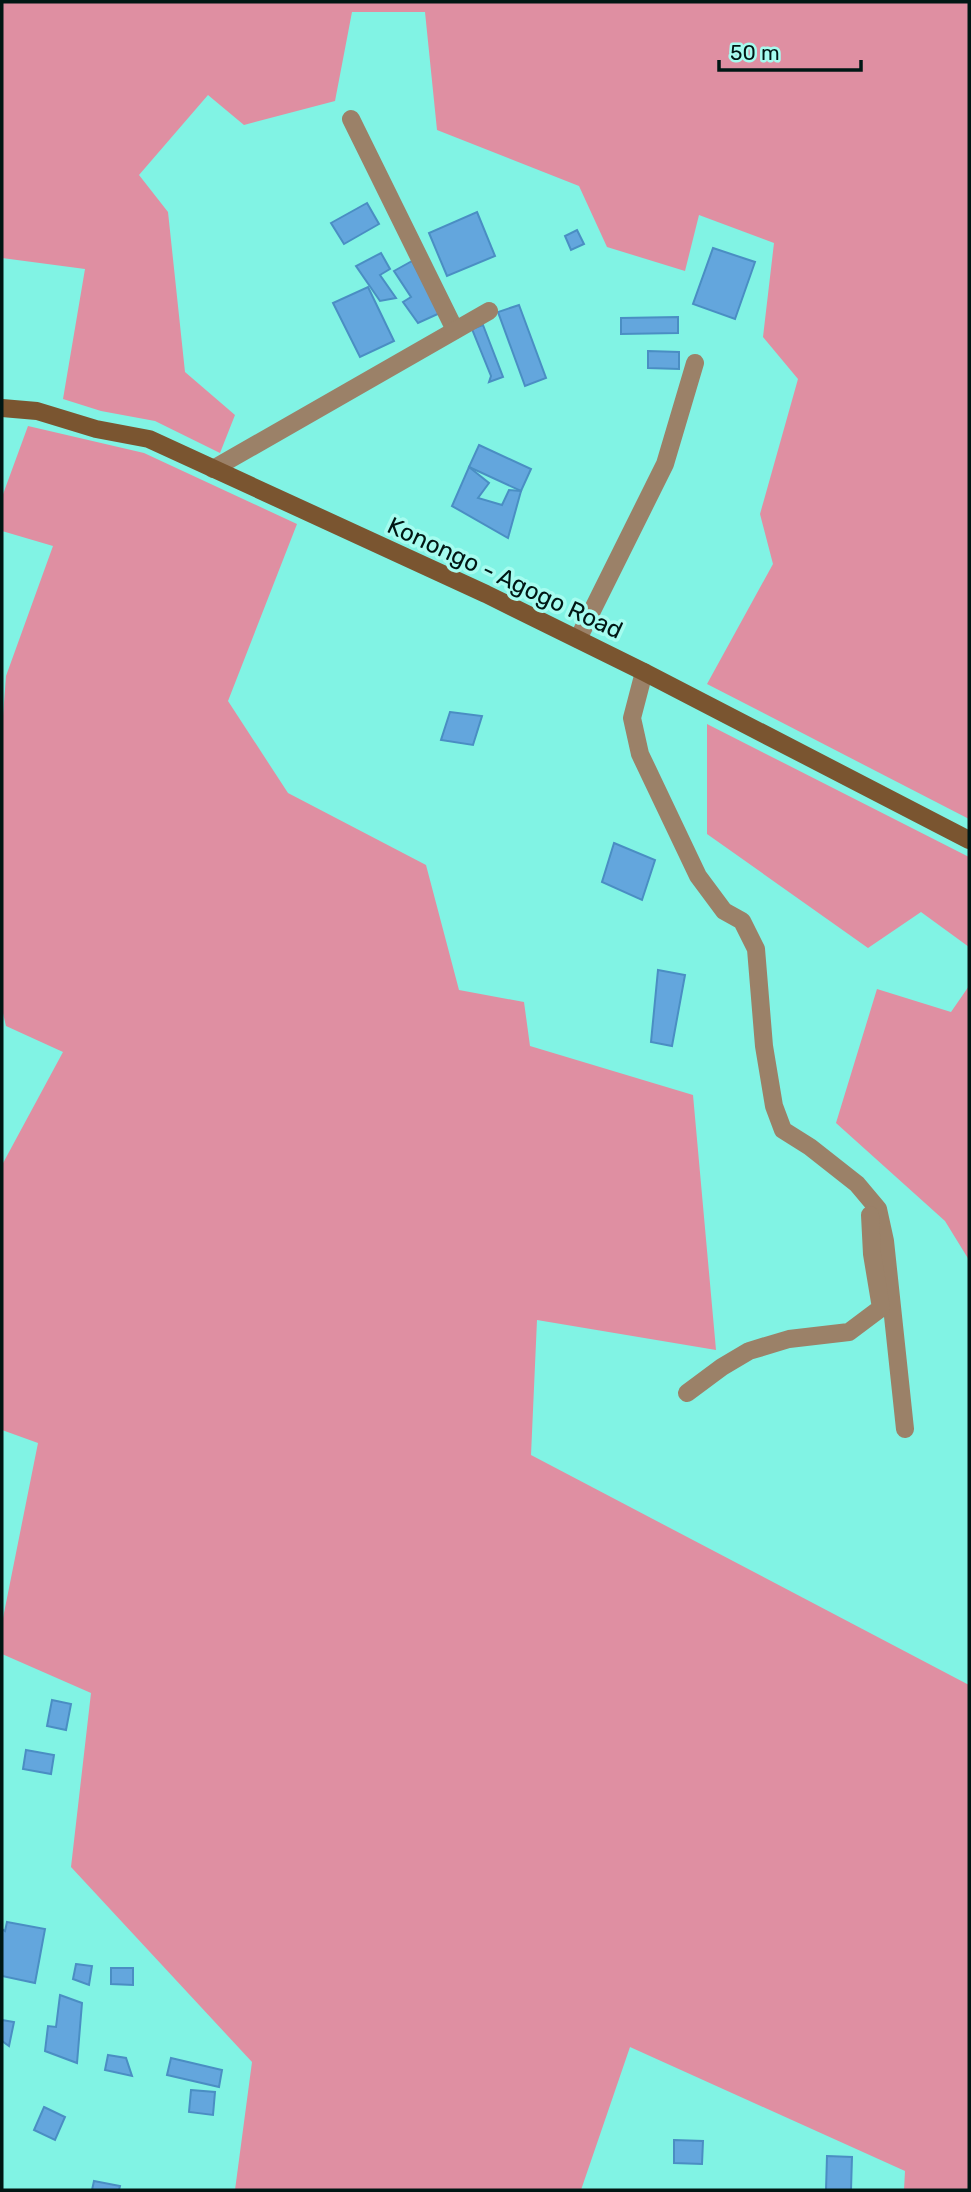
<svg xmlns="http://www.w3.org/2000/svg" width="971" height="2192" viewBox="0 0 971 2192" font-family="Rubik,sans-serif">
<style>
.green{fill:#df8fa2}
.building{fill:#63a6dd;stroke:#4a8ec3;stroke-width:2}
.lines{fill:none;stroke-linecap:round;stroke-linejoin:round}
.minor{stroke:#9b8168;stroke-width:18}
.secondary{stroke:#7a5530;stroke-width:18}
.labels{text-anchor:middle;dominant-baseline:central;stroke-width:7;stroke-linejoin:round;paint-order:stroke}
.street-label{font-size:24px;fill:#001714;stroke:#a5fcef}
</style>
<rect width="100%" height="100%" fill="#81f3e4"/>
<!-- green -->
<g class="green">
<polygon points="2,2 969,2 969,819 707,684 773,564 760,514 798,379 763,337 774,243 699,215 685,271 607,247 579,186 437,130 425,12 352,12 335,101 244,125 208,95 139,175 168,212 185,372 235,415 220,453 155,421 101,411 63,399 85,269 2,258"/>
<polygon points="28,426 144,453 297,524 228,701 288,793 426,865 459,990 524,1002 530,1046 693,1095 716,1350 537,1320 531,1455 969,1685 969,2190 904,2190 905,2171 630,2047 581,2190 235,2190 252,2062 71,1867 91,1693 2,1654 2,1623 38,1443 2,1430 2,1165 63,1052 6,1026 2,1009 2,729 6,676 53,546 2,531 2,497"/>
<polygon points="707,724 969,857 969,947 921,912 868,948 707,834"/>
<polygon points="969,986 969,1260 945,1221 836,1123 877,989 951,1012"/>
</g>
<!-- building -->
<g class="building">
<polygon points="367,203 379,224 344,244 331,223"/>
<polygon points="477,212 495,256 447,276 429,233"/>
<polygon points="577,230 584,244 571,250 565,236"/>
<polygon points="713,248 755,262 735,319 693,304"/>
<polygon points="381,253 390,269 380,275 396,298 380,301 356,266"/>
<polygon points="412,261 440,313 418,323 403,302 411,297 394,271"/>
<polygon points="368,287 394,341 360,357 333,303"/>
<polygon points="519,305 546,378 525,386 498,312"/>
<polygon points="678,317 678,333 621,334 621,318"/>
<polygon points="483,325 503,377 489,382 491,376 472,329"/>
<polygon points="648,351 679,352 679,369 648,368"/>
<polygon points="479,445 531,469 521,491 469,467"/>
<polygon points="469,467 489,483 478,498 502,505 509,490 521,491 508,538 452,506"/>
<polygon points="450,712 482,716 473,745 441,740"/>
<polygon points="614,843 655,860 642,900 602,882"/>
<polygon points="658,970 685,975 672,1046 651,1042"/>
<polygon points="52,1700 71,1704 66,1730 47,1726"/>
<polygon points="26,1750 54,1755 51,1774 23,1769"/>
<polygon points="7,1922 45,1929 35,1983 2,1976 2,1929 5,1931"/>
<polygon points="76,1964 92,1966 89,1985 73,1979"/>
<polygon points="111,1968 133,1968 133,1985 111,1984"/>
<polygon points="60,1995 82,2003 77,2063 45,2051 48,2026 56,2027"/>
<polygon points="2,2020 14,2022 9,2046 2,2041"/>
<polygon points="108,2055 126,2058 132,2076 105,2070"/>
<polygon points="171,2058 222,2070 219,2087 167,2075"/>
<polygon points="191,2090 215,2092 213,2115 189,2112"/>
<polygon points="44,2107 65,2117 55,2140 34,2130"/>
<polygon points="674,2140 703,2141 702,2164 674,2163"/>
<polygon points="827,2156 852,2157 851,2190 826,2190"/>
<polygon points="94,2181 120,2186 119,2190 92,2190"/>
</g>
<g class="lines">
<!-- minor -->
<g class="minor">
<polyline points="351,119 455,330"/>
<polyline points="213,469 489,311"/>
<polyline points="578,639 665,464 695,363"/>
<polyline points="644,672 632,718 640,754 698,876 724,911 742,921 756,949 764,1046 774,1106 783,1130 810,1147 857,1184 878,1209 885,1241 905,1429"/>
<polyline points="687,1393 722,1367 749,1351 789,1339 849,1332 881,1308 872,1254 870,1215"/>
</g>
<!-- secondary -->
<polyline class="secondary" points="2,408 37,411 96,429 149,439 486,594 644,672 969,840"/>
</g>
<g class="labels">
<!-- street labels -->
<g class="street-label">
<text transform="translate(505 578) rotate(25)">Konongo - Agogo Road</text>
</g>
</g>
<!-- border -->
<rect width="971" height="2192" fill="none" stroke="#001714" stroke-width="7"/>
<!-- scale -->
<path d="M719 60v10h142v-10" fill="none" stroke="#001714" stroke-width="3.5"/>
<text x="730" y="60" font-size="21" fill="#001714" stroke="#a5fcef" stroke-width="5" paint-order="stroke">50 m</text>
</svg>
